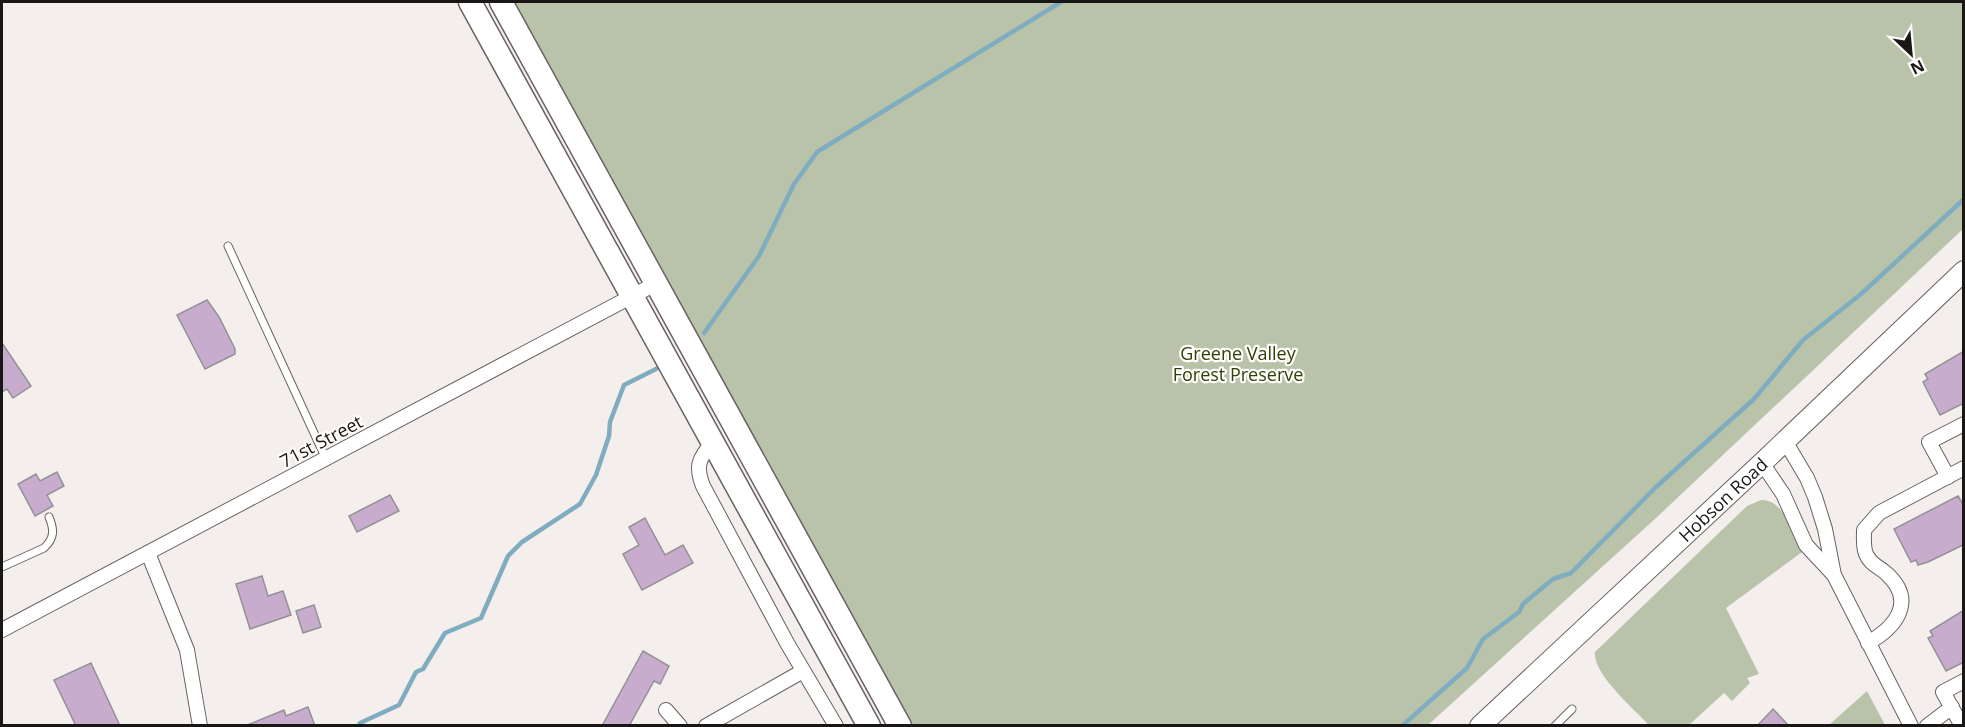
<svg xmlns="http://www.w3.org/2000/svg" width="1965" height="727" viewBox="0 0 1965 727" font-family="'Open Sans',sans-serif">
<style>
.green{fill:#b8c3aa}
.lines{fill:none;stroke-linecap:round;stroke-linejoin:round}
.stream{stroke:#7fadbf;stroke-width:4.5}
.building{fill:#c8acce;stroke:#949195;stroke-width:1.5}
.lane-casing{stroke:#686362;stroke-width:9}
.street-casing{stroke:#686362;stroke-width:16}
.secondary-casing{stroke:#686362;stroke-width:22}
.primary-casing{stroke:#686362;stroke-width:25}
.lane{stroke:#fff;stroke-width:7}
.street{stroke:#fff;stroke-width:14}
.secondary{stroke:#fff;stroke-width:20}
.primary{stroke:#fff;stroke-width:22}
.labels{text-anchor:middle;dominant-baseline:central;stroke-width:4.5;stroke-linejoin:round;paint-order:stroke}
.park-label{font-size:18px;fill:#2e4104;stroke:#fffcfc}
.street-label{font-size:18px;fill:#191716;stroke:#fffcfc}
</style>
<rect width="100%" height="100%" fill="#f4eeec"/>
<!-- green -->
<g class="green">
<polygon points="513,2 1963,2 1963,229 1656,518 1428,725 913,725"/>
<path d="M 1761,500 C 1784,499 1793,534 1802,552 L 1726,608 L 1759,674 L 1747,678 L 1750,683 L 1732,701 L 1724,693 L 1689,725 L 1649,725 C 1634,709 1592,673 1595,652 L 1747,506 Z"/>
<polygon points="1867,691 1885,725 1829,725"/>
</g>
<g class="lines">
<!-- stream -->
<g class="stream">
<polyline points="704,333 759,256 794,184 817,152 1061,2"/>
<polyline points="359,726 360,723 399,705 416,672 423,669 445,633 481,618 508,556 522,542 580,504 596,475 609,436 610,422 624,385 660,367"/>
<polyline points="1402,726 1467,668 1483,639 1519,612 1523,604 1542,588 1553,579 1571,573 1656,487 1754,399 1803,340 1861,294 1964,199"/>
</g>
</g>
<!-- building -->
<g class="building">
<polygon points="207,300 219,317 235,349 235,354 205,369 177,315"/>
<polygon points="2,343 31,386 13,398 7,389 2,392"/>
<polygon points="1964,351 1964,403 1940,415 1923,382 1928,379 1925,374"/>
<polygon points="57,472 64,486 47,495 53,506 35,516 18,484 36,474 40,481"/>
<polygon points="390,495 399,511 357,532 349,516"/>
<polygon points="1958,496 1964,506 1963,545 1928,562 1918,565 1916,560 1911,562 1894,529"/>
<polygon points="645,518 665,555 683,545 693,563 642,590 623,554 639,545 629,527"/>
<polygon points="262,576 268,596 283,591 291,615 250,629 236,584"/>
<polygon points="314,605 321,627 303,633 296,611"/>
<polygon points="1964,610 1964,662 1946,671 1928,638 1933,636 1930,631"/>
<polygon points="643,651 669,666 660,684 654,681 629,726 602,726"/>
<polygon points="91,663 120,726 76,726 54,680"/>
<polygon points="308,707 315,726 245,726 284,710 286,716"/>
<polygon points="1773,709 1789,726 1757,726"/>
</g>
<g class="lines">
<!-- lane casing -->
<g class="lane-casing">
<g id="lane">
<polyline points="228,246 326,459"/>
<path d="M 2,567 L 44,548 C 55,538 54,529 49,517"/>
<polyline points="1555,726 1572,709"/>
</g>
</g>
<!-- street casing -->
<g class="street-casing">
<g id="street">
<polyline points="1785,441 1807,478 1815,497 1825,529 1834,575 1911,726"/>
<path d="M 713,442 C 699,458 695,466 703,486 L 787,643 L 836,726"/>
<polyline points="1762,463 1783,494 1806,545 1834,575"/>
<polyline points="1948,477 1929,442 1964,424"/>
<polyline points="148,553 187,650 200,726"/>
<polyline points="2,630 657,283"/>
<path d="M 1868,643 C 1896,627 1917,601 1886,573 C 1879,567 1870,564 1866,554 C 1863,547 1864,538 1864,530 L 1879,513 L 1964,468"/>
<polyline points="666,710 680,726"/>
<polyline points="706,726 803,671"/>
<polyline points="1927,726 1952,707"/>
<polyline points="1962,726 1943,692 1964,681"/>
</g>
</g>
<!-- secondary casing -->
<g class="secondary-casing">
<g id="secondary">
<path id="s1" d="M 1480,726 L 1762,463 L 1964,271"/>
</g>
</g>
<!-- primary casing -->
<g class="primary-casing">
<g id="primary">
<polyline points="470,2 869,726"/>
<polyline points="501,2 900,726"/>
</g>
</g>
<!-- lane -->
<use href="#lane" class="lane"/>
<!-- street -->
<use href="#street" class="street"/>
<!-- secondary -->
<use href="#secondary" class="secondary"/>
<!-- primary -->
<use href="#primary" class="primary"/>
</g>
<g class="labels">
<!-- park labels -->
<g class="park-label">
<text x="1238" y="353">Greene Valley<tspan x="1238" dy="21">Forest Preserve</tspan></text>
</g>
<!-- street labels -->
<g class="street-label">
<text transform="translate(321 441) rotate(-28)">71st Street</text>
<text stroke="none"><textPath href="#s1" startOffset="332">Hobson Road</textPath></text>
</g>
</g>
<!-- border -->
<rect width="1965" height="727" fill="none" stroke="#191716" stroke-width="6"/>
<!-- north arrow -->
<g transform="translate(1911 54) rotate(154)" stroke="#fffcfc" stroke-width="4.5" paint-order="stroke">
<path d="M0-4.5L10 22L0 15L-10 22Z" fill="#191716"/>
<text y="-9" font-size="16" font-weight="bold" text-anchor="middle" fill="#191716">N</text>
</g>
</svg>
